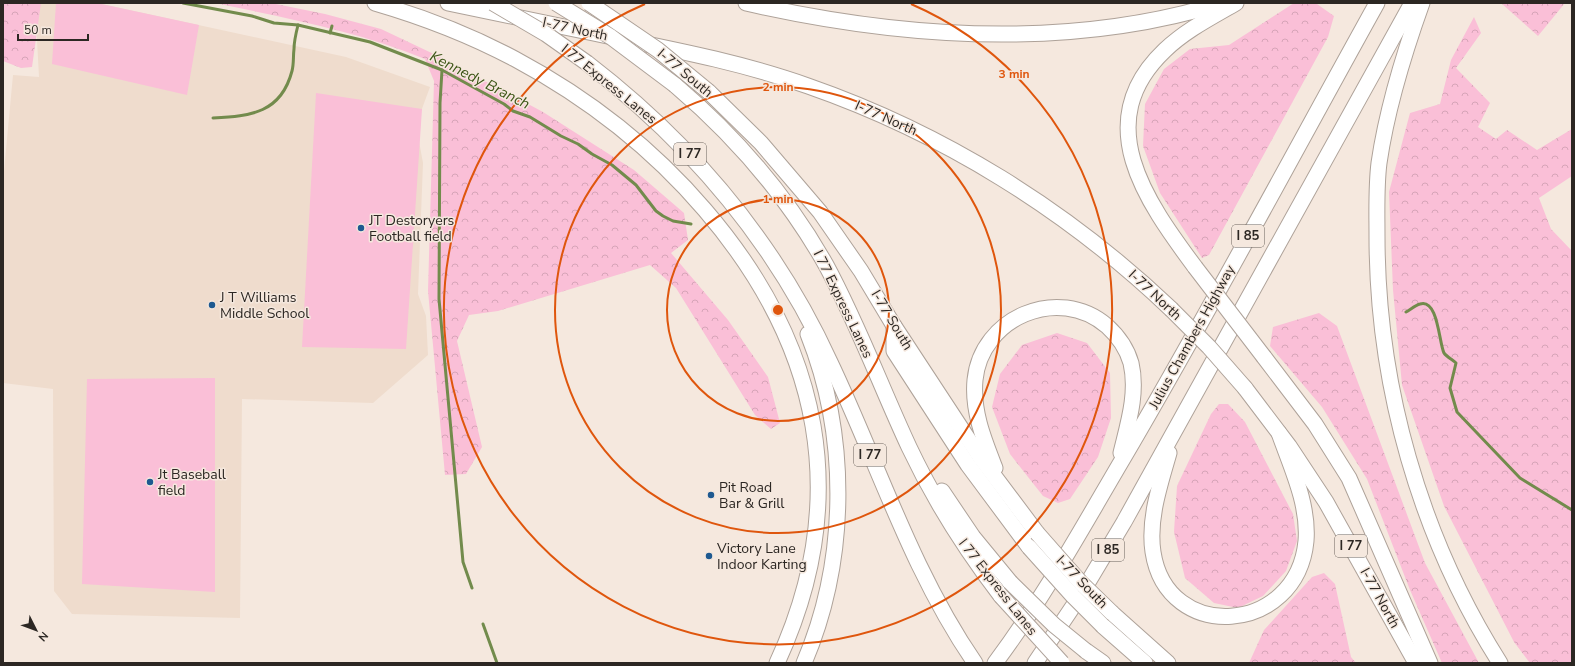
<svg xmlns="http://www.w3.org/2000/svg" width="1575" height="666" viewBox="0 0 1575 666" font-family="'Nunito Sans',sans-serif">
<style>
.built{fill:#efdccd}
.forest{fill:url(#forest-crowns)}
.pitch{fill:#fabfd7}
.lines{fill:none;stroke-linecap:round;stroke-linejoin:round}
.stream{stroke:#728b4c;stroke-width:3}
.motorway-casing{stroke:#aea299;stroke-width:17}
.motorway{stroke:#fff;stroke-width:15}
.motorway-bridge-casing{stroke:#aea299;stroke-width:17;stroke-linecap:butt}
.motorway-bridge{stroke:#fff;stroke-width:15}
.ring{fill:none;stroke:#df560d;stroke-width:2}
.poi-dot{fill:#1e5990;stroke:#f5e8de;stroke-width:1.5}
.labels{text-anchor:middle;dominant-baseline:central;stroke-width:3;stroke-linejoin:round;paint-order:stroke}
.shield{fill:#f5e8de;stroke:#68615b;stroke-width:1}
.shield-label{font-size:13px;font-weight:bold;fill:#2c2723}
.street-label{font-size:14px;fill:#2c2723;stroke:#f5e8de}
.poi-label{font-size:14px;fill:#2c2723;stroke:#f5e8de;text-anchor:start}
.water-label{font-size:15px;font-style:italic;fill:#3e5618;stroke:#f5e8de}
.centre{fill:#df560d;stroke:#f5e8de;stroke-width:2}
.ring-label{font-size:12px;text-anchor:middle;font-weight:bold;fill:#df560d;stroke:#f5e8de;stroke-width:3;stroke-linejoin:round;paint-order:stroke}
</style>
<defs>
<pattern id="forest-crowns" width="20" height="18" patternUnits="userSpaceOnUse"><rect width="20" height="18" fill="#fabfd7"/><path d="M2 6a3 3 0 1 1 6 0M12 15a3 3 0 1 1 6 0" fill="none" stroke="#d6a4b8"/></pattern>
</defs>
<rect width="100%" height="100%" fill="#f5e8de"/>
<!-- built -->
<polygon class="built" points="35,3 97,3 346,57 430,87 416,125 423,163 418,294 426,316 428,355 373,403 242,399 240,618 72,614 54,591 53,389 3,383 3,182 13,75 39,77"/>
<!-- forest -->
<g class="forest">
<polygon points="3,3 41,3 32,67 21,68 3,61"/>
<path d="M 215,3 L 271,3 L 325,14 L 381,29 L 438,56 L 543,112 L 634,170 L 684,213 L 688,240 L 671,253 L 728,320 L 768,377 L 780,423 L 771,429 L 755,415 L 676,288 L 650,265 L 498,311 L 469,315 L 457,341 L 482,447 L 466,474 L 445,475 L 428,291 L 434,81 L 425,59 C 358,31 286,18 215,3 Z"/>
<polygon points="1294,3 1317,4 1334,16 1328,37 1209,255 1202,258 1160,193 1143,146 1145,104 1164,69 1190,49 1229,45"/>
<polygon points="1501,3 1565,3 1538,36"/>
<polygon points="1474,17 1481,33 1456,68 1490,103 1478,127 1496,139 1507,130 1537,150 1572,129 1572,176 1539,198 1551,229 1572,251 1572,663 1530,663 1514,642 1444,506 1402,385 1393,290 1389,192 1410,113 1440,104 1451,60"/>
<polygon points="1319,313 1337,326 1425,563 1479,663 1442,663 1410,590 1367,479 1322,407 1270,346 1273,327"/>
<polygon points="1057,333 1087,343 1110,373 1111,418 1098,457 1070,499 1058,503 1043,496 1010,454 992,407 1000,374 1022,345"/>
<polygon points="1219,404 1228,404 1245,422 1293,514 1297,541 1286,571 1263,596 1238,608 1214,603 1185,578 1174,532 1177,486 1211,414"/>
<polygon points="1324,573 1335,584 1351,657 1356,663 1249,663 1264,630 1312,577"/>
</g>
<!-- pitch -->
<g class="pitch">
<polygon points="56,3 97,3 199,25 187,95 52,64"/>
<polygon points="316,93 422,109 406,349 302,347"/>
<polygon points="215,378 215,592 82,584 87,379"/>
</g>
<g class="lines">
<!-- stream -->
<g class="stream">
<polyline points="183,3 252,16 274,23 298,25 370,42 442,70 504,104 513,111 530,117 561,136 578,144 592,154 612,165 636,185 656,211 663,216 673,221 691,224"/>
<polyline points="330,33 332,26"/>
<polyline points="442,70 440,103 439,299 463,562 472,588"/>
<path d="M 213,118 C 251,116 281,113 292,71 C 294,63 293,57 294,49 C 294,41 296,33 298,25"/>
<path d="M 1406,312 C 1411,309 1416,305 1420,304 C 1438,298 1439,343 1444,353 C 1447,357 1453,360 1456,363 L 1450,388 L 1457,412 L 1520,478 L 1572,510"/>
<polyline points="483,624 497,663"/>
</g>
<!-- motorway casing -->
<g class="motorway-casing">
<g id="motorway">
<path d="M 375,3 C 423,17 470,35 515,59 C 586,97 652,148 705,210 C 821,345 853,499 777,663"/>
<path d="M 448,3 C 505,15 561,26 617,38 C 681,51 746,64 808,86 C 943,133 1067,210 1171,309"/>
<path d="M 746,3 C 900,38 1069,50 1222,3"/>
<path d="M 1422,3 C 1403,56 1387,108 1379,163 C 1376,187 1377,212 1377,236 C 1377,385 1420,537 1500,663"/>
<path d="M 587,63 C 691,143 775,242 830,362 C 878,463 911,570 975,663"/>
<path d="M 675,85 C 735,136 787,196 826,265 C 858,324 881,387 909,447 C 934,500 965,549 1001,596"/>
<polyline points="709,92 761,143 820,212 861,271 894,326 980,457 1037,533"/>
<path d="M 1195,267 C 1146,201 1089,122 1165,50 C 1186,30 1212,17 1236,3"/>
<polyline points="894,326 894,351 968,465 1029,547"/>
<polyline points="1264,357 1315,424 1349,478 1430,663"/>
<polyline points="1245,388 1289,446 1326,502 1416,663"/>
<path d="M 1169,453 C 1160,485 1148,519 1153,552 C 1167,644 1297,635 1306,541 C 1309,504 1291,467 1279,433"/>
<path d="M 995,468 C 984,440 972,411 975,380 C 981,318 1058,284 1107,326 C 1118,336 1127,349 1131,363 C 1138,393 1128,424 1121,453"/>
<polyline points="942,491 973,537 1010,582"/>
<polyline points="1112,613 1168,663"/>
<polyline points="1103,626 1145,663"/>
<polyline points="1086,651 1103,663"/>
<path d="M 804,663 C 848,560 849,437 808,334"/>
<path d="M 995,663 C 1043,599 1081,530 1121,462 C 1210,311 1292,156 1377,3"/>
<polyline points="1035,663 1078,599 1124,522 1412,3"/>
</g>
</g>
<!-- motorway -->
<use href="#motorway" class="motorway"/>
<!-- motorway-bridge casing -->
<g class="motorway-bridge-casing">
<g id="motorway-bridge">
<polyline points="493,3 546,34 587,63"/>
<polyline points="556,3 611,37 675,85"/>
<polyline points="589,3 658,50 709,92"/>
<polyline points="1195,267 1264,357"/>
<polyline points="1171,309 1209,347 1245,388"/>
<polyline points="1037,533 1081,583 1112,613"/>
<polyline points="1029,547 1073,596 1103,626"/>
<polyline points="1010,582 1054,625 1086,651"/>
<polyline points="1001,596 1062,663"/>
</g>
</g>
<!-- motorway-bridge -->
<use href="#motorway-bridge" class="motorway-bridge"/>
</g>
<!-- distance rings -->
<g class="ring">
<circle cx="778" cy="310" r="111"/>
<circle cx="778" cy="310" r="223"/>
<path d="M911 4A334 334 0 1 1 645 4"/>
</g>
<!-- markers -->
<g class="poi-dot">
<circle cx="361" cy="228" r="4"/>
<circle cx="212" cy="305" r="4"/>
<circle cx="150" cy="482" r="4"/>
<circle cx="711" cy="495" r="4"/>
<circle cx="709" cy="556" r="4"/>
</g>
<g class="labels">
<!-- shield labels -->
<g class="shield">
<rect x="674" y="143" width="32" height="22" rx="3"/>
<rect x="1232" y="225" width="32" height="22" rx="3"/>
<rect x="854" y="444" width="32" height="22" rx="3"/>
<rect x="1335" y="535" width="32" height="22" rx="3"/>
<rect x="1092" y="539" width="32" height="22" rx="3"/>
</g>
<g class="shield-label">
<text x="690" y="154">I 77</text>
<text x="1248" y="236">I 85</text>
<text x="870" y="455">I 77</text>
<text x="1351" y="546">I 77</text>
<text x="1108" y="550">I 85</text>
</g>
<!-- street labels -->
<g class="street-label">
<text transform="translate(575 29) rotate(12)">I-77 North</text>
<text transform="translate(685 73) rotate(40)">I-77 South</text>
<text transform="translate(609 84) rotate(39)">I 77 Express Lanes</text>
<text transform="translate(886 118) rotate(24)">I-77 North</text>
<text transform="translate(1155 295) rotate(43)">I-77 North</text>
<text transform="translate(843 304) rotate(64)">I 77 Express Lanes</text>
<text transform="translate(892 320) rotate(59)">I-77 South</text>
<text transform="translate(1192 337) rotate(-61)">Julius Chambers Highway</text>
<text transform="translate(1082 582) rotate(46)">I-77 South</text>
<text transform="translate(998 587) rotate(52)">I 77 Express Lanes</text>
<text transform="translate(1380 598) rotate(61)">I-77 North</text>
</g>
<!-- poi labels -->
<g class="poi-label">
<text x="369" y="220">JT Destoryers<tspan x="369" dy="16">Football field</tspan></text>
<text x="220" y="297">J T Williams<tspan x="220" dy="16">Middle School</tspan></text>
<text x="158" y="474">Jt Baseball<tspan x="158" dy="16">field</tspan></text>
<text x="719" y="487">Pit Road<tspan x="719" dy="16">Bar &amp; Grill</tspan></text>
<text x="717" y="548">Victory Lane<tspan x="717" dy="16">Indoor Karting</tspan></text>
</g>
<!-- water labels -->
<g class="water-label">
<text transform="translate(480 80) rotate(27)">Kennedy Branch</text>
</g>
</g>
<circle cx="778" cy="310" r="6" class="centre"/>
<g class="ring-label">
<text x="1014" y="78">3 min</text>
<text x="778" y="91">2 min</text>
<text x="778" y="203">1 min</text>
</g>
<!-- border -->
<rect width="1575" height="666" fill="none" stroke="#2c2723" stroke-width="8"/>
<!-- north arrow -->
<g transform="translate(36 630) rotate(132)" stroke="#f5e8de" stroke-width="3" paint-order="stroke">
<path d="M0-3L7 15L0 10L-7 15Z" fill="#2c2723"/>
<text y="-6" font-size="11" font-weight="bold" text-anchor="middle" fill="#2c2723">N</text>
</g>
<!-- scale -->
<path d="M18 34v6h70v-6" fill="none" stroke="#2c2723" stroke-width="2"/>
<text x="24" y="34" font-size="12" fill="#2c2723" stroke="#f5e8de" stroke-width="3" paint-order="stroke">50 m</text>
</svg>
